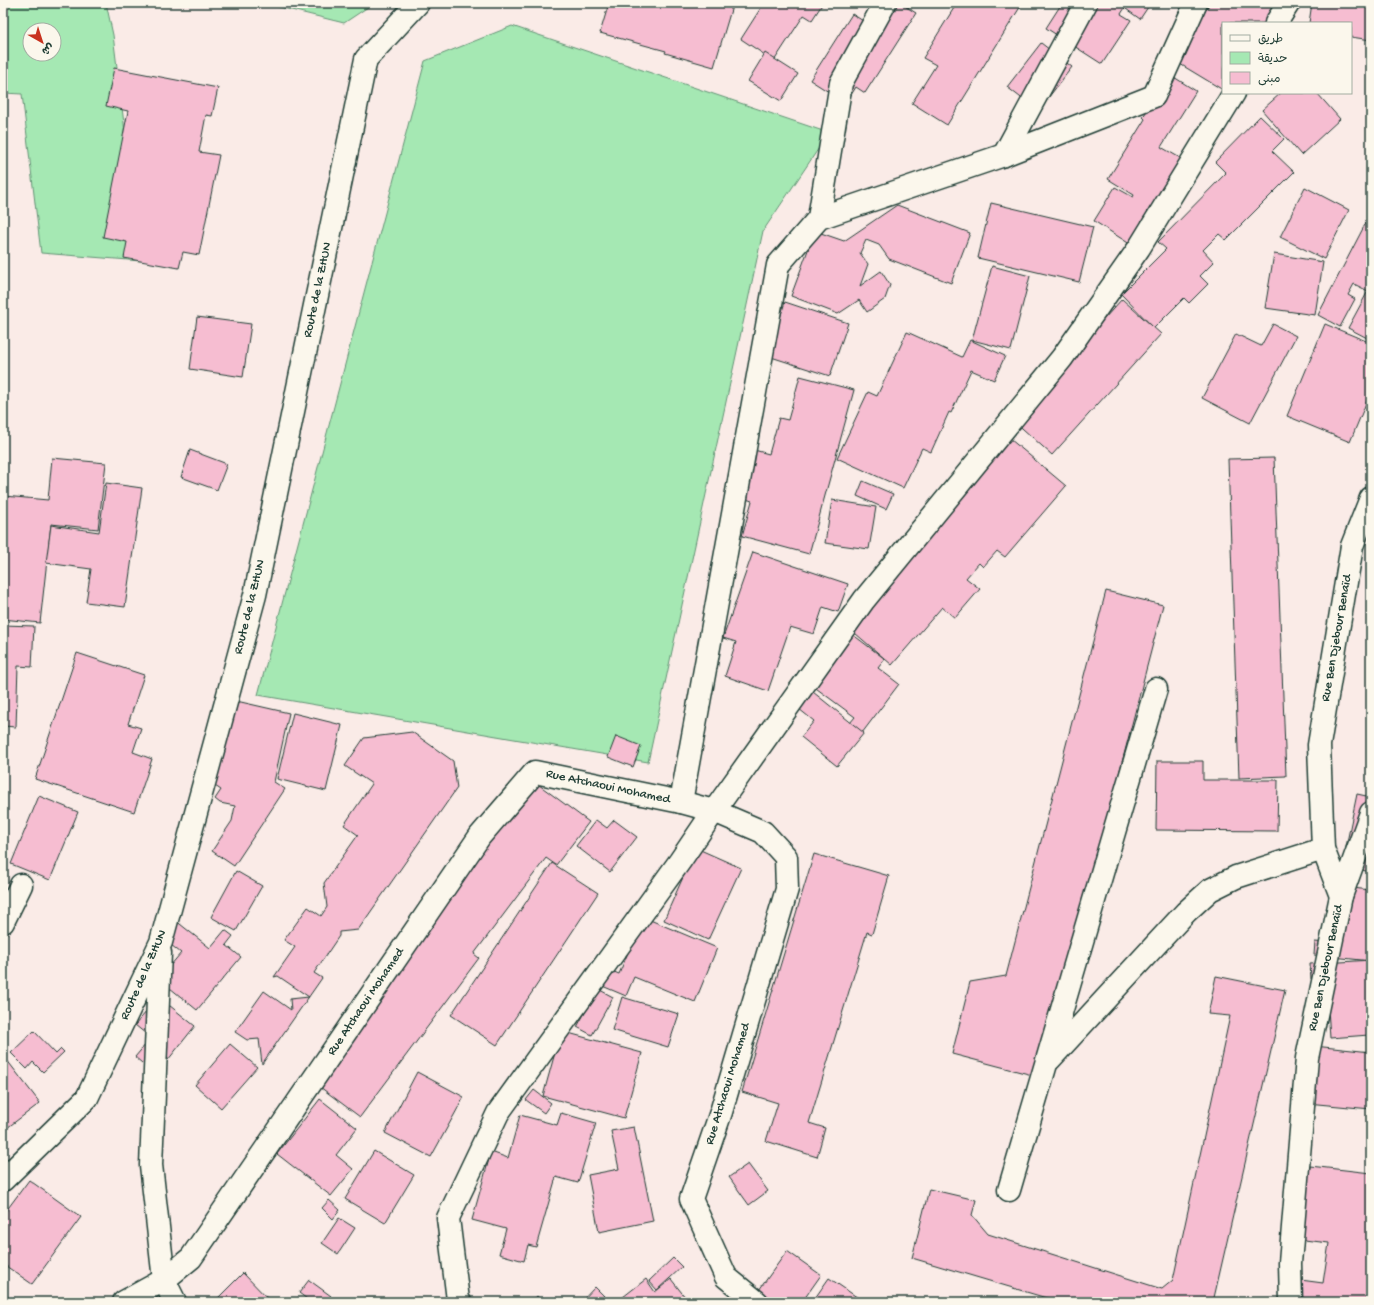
<svg xmlns="http://www.w3.org/2000/svg" width="1374" height="1305" viewBox="0 0 1374 1305" font-family="'Gochi Hand','Playpen Sans Arabic',sans-serif">
<style>
.green{fill:#a5e8b3;stroke:#629274;fill-rule:evenodd}
.building{fill:#f6bdd1;stroke:#1f3d34}
.lines{fill:none;stroke-linecap:round;stroke-linejoin:round}
.street-casing{stroke:#1f3d34;stroke-width:25}
.street{stroke:#fbf7ec;stroke-width:22}
.labels{text-anchor:middle;dominant-baseline:central;stroke-width:3.5;stroke-linejoin:round;paint-order:stroke}
.street-label{font-size:13px;fill:#1f3d34;stroke:#fbf7ec}
</style>
<rect width="100%" height="100%" fill="#faebe7"/>
<filter id="ink" filterUnits="userSpaceOnUse"><feTurbulence type="fractalNoise" baseFrequency=".025" numOctaves="2"/><feDisplacementMap in="SourceGraphic" scale="8" xChannelSelector="R" yChannelSelector="G"/><feConvolveMatrix kernelMatrix="1 2 1 2 8 2 1 2 1" color-interpolation-filters="sRGB"/></filter>
<g filter="url(#ink)">
<!-- green -->
<g class="green">
<path d="M 3,3 L 106,3 L 113,35 L 141,261 L 41,253 L 22,94 L 3,93 ZM 30,30 L 54,30 L 54,54 L 30,54 Z"/>
<polygon points="263,3 374,3 344,23"/>
<polygon points="512,26 829,133 763,231 648,762 258,695 425,61"/>
</g>
<!-- building -->
<g class="building">
<polygon points="609,3 733,3 714,67 665,53 666,51 600,33"/>
<polygon points="764,3 823,3 812,20 804,15 774,61 741,39"/>
<polygon points="889,3 900,3 916,13 865,93 856,87 846,103 810,80 852,14 873,27"/>
<polygon points="900,3 911,3 908,8"/>
<polygon points="957,3 1022,4 947,125 912,103 936,65 923,58"/>
<polygon points="1062,3 1128,3 1121,14 1131,20 1102,64 1046,28"/>
<polygon points="1130,3 1141,3 1148,7 1140,19 1126,9"/>
<polygon points="1210,3 1281,3 1269,23 1223,23 1223,90 1175,61"/>
<polygon points="1312,3 1371,3 1371,40 1351,37 1351,23 1309,23"/>
<polygon points="1041,43 1072,67 1038,111 1007,87"/>
<polygon points="765,53 798,74 781,101 748,81"/>
<polygon points="114,68 218,88 212,116 206,115 199,152 219,155 199,255 183,252 179,268 124,258 127,242 103,237 128,111 106,106"/>
<polygon points="1169,74 1196,91 1161,147 1189,163 1136,248 1094,221 1115,187 1133,197 1134,195 1108,179 1145,119 1143,117"/>
<polygon points="1281,93 1317,93 1340,119 1301,155 1262,110"/>
<polygon points="1260,116 1284,139 1272,151 1294,172 1226,240 1219,234 1203,250 1214,262 1200,276 1208,284 1189,303 1184,298 1154,328 1121,294 1166,249 1158,242 1226,173 1215,162"/>
<polygon points="1305,187 1349,210 1324,259 1280,237"/>
<polygon points="991,203 1093,227 1079,282 978,258"/>
<polygon points="897,205 970,233 951,283 889,259 879,245 866,240 860,253 868,264 860,286 881,271 890,285 885,299 867,312 859,300 838,314 791,296 815,231 844,241"/>
<polygon points="1371,213 1371,340 1348,328 1368,291 1354,284 1348,295 1355,299 1340,327 1318,315"/>
<polygon points="1274,254 1323,262 1315,315 1265,308"/>
<polygon points="992,266 1030,276 1011,350 972,340"/>
<polygon points="1122,299 1161,334 1052,455 1013,420"/>
<polygon points="785,302 848,323 830,376 768,356"/>
<polygon points="197,317 251,324 243,377 190,369"/>
<polygon points="1273,324 1296,336 1250,423 1202,398 1236,334 1261,346"/>
<polygon points="1325,324 1371,343 1371,391 1350,442 1287,416"/>
<polygon points="907,332 962,357 970,340 1005,356 994,380 971,370 951,413 949,412 931,452 922,448 903,488 837,458 868,392 877,396"/>
<polygon points="800,376 854,390 809,554 742,536 752,501 740,497 754,450 769,454 779,418 788,420"/>
<polygon points="1010,439 1066,486 1005,557 997,551 983,567 979,563 966,578 980,589 955,618 942,607 892,665 848,627"/>
<polygon points="190,450 227,464 217,490 181,477"/>
<polygon points="52,458 106,463 98,529 51,524 40,623 3,619 4,496 48,500"/>
<polygon points="1274,458 1286,776 1239,778 1228,459"/>
<polygon points="863,481 893,494 886,509 857,496"/>
<polygon points="106,483 142,488 125,607 86,602 91,569 46,563 51,525 99,532"/>
<polygon points="832,500 876,507 869,549 825,543"/>
<polygon points="753,552 848,584 838,612 823,607 814,634 790,627 768,691 725,676 736,642 723,638"/>
<polygon points="1106,591 1163,605 1040,1077 952,1054 970,982 1006,976"/>
<polygon points="3,625 34,626 32,667 18,666 16,727 3,726"/>
<polygon points="848,631 885,659 878,668 899,684 862,733 850,723 855,717 809,683"/>
<polygon points="77,653 144,675 128,724 141,728 133,752 152,759 134,812 35,779"/>
<polygon points="808,688 864,733 837,766 801,737 814,721 794,705"/>
<polygon points="232,700 289,713 274,782 285,789 234,866 212,851 232,821 235,806 220,803 215,799 221,790 206,780"/>
<polygon points="293,713 342,725 326,791 277,779"/>
<polygon points="412,732 453,761 457,788 358,930 339,932 339,936 314,973 322,978 262,1064 259,1039 247,1040 235,1032 264,991 291,1010 290,999 309,997 278,976 274,977 295,947 284,940 308,907 321,916 327,907 324,883 358,835 344,825 372,784 345,766 364,738"/>
<polygon points="616,736 641,746 633,767 608,757"/>
<polygon points="1157,761 1203,761 1203,780 1278,780 1277,831 1156,830"/>
<polygon points="535,782 589,822 556,865 546,858 474,954 479,958 360,1117 316,1084 381,987"/>
<polygon points="1357,794 1371,797 1371,872 1342,866"/>
<polygon points="39,796 78,812 50,880 11,864"/>
<polygon points="596,820 607,828 614,820 637,837 610,872 576,846"/>
<polygon points="696,848 741,868 708,940 664,920"/>
<polygon points="814,854 889,876 872,934 867,932 809,1123 825,1128 817,1157 766,1141 778,1103 742,1092"/>
<polygon points="552,863 598,893 497,1045 451,1015"/>
<polygon points="236,871 262,886 236,931 211,917"/>
<polygon points="1342,887 1371,890 1371,961 1314,955 1315,942 1336,944"/>
<polygon points="643,917 717,948 695,1002 634,977 626,996 600,985 607,969 619,974"/>
<polygon points="175,920 210,948 225,930 233,936 226,945 241,957 197,1010 159,979 181,953 161,937"/>
<polygon points="1371,960 1371,1028 1368,1028 1369,1035 1330,1038 1326,978 1311,979 1310,964"/>
<polygon points="1216,976 1285,990 1213,1302 1060,1302 912,1258 929,1189 976,1200 972,1215 988,1234 1162,1289 1173,1280 1230,1016 1208,1014"/>
<polygon points="598,989 613,997 592,1035 577,1027"/>
<polygon points="159,997 195,1026 156,1075 135,1057 151,1038 135,1025"/>
<polygon points="622,997 679,1014 668,1047 612,1030"/>
<polygon points="34,1031 56,1054 61,1049 64,1052 43,1072 33,1062 27,1069 11,1053"/>
<polygon points="561,1031 642,1053 624,1118 543,1096"/>
<polygon points="230,1044 257,1067 221,1108 195,1085"/>
<polygon points="1314,1046 1371,1052 1371,1109 1307,1103"/>
<polygon points="3,1055 40,1103 3,1131"/>
<polygon points="417,1072 464,1097 431,1157 385,1133"/>
<polygon points="534,1090 551,1103 544,1113 526,1100"/>
<polygon points="320,1099 357,1128 336,1155 353,1169 331,1196 277,1154"/>
<polygon points="561,1113 596,1123 578,1183 556,1177 536,1247 528,1245 524,1261 499,1254 506,1229 472,1220 491,1152 508,1158 520,1115 557,1125"/>
<polygon points="634,1127 653,1221 599,1232 588,1175 619,1169 611,1131"/>
<polygon points="374,1151 414,1175 385,1223 345,1199"/>
<polygon points="748,1164 768,1191 749,1205 729,1177"/>
<polygon points="1310,1166 1371,1173 1371,1267 1367,1302 1290,1302 1293,1279 1323,1283 1329,1243 1288,1238 1305,1203"/>
<polygon points="29,1180 81,1217 32,1284 3,1264 3,1215"/>
<polygon points="329,1200 340,1210 333,1219 322,1208"/>
<polygon points="339,1218 355,1228 338,1254 322,1243"/>
<polygon points="787,1251 821,1275 802,1302 777,1302 759,1290"/>
<polygon points="673,1258 682,1267 657,1290 649,1281"/>
<polygon points="243,1273 271,1302 211,1302 215,1301"/>
<polygon points="829,1278 864,1302 820,1302 815,1298"/>
<polygon points="646,1279 655,1292 671,1279 689,1302 627,1302 623,1297"/>
<polygon points="309,1280 331,1296 326,1302 311,1302 299,1293"/>
<polygon points="595,1287 610,1302 581,1302"/>
<polygon points="537,1296 543,1302 531,1302"/>
<polygon points="399,1298 403,1302 356,1302 359,1299"/>
</g>
<g class="lines">
<!-- street casing -->
<g class="street-casing">
<g id="street">
<polyline points="1276,23 1288,4"/>
<polyline points="1004,155 1086,3"/>
<polyline points="819,218 841,83 885,3"/>
<polyline points="681,802 778,265 819,218 1004,155 1154,96 1196,3"/>
<polyline points="1341,896 1371,813"/>
<polyline points="3,922 21,885"/>
<polyline points="160,953 151,1165 164,1280 175,1302"/>
<polyline points="1050,1059 1186,912 1210,890 1236,877 1323,849"/>
<polyline points="3,1180 87,1098 161,942 255,595 366,59 418,3"/>
<polyline points="1009,1190 1156,689"/>
<polyline points="124,1302 164,1280 191,1258 480,836 535,772 681,802 714,811 763,832 786,857 787,889 721,1112 691,1199 726,1277 757,1302"/>
<polyline points="460,1302 458,1300 448,1218 498,1113 680,861 714,811 864,600 1062,358 1139,248 1234,93"/>
<polyline points="1291,1302 1290,1263 1307,1058 1341,896 1323,849 1319,745 1352,546 1371,498"/>
</g>
</g>
<!-- street -->
<use href="#street" class="street"/>
</g>
</g>
<g class="labels">
<!-- street labels -->
<g class="street-label">
<text transform="translate(318 290) rotate(-78)">Route de la ZHUN</text>
<text transform="translate(250 607) rotate(-76)">Route de la ZHUN</text>
<text transform="translate(1337 638) rotate(-80)">Rue Ben Djebour Benaïd</text>
<text transform="translate(608 787) rotate(12)">Rue Atchaoui Mohamed</text>
<text transform="translate(1326 968) rotate(-78)">Rue Ben Djebour Benaïd</text>
<text transform="translate(144 975) rotate(-66)">Route de la ZHUN</text>
<text transform="translate(366 1002) rotate(-56)">Rue Atchaoui Mohamed</text>
<text transform="translate(728 1084) rotate(-73)">Rue Atchaoui Mohamed</text>
</g>
</g>
<!-- margin -->
<rect width="1374" height="1305" fill="none" stroke="#fbf7ec" stroke-width="16"/>
<rect x="8" y="8" width="1358" height="1289" fill="none" stroke="#1f3d34" stroke-width="1.5" filter="url(#ink)"/>
<!-- legend -->
<rect x="1222" y="22" width="130" height="72" fill="#fbf7ec" stroke="#a3ada2"/>
<rect x="1230" y="35" width="20" height="6" fill="#fbf7ec" stroke="#a3ada2"/>
<text x="1258" y="42" font-size="12" fill="#1f3d34">طريق</text>
<rect x="1230" y="52" width="20" height="12" fill="#a5e8b3" stroke="#a3ada2"/>
<text x="1258" y="62" font-size="12" fill="#1f3d34">حديقة</text>
<rect x="1230" y="72" width="20" height="12" fill="#f6bdd1" stroke="#a3ada2"/>
<text x="1258" y="82" font-size="12" fill="#1f3d34">مبنى</text>
<!-- north arrow -->
<g transform="translate(42 42) rotate(141)"><circle r="19" fill="#fbf7ec" stroke="#a3ada2"/>
<path d="M0-3L7 15L0 10L-7 15Z" fill="#c8321e"/>
<text y="-6" font-size="11" font-weight="bold" text-anchor="middle" fill="#1f3d34">ش</text>
</g>
</svg>
